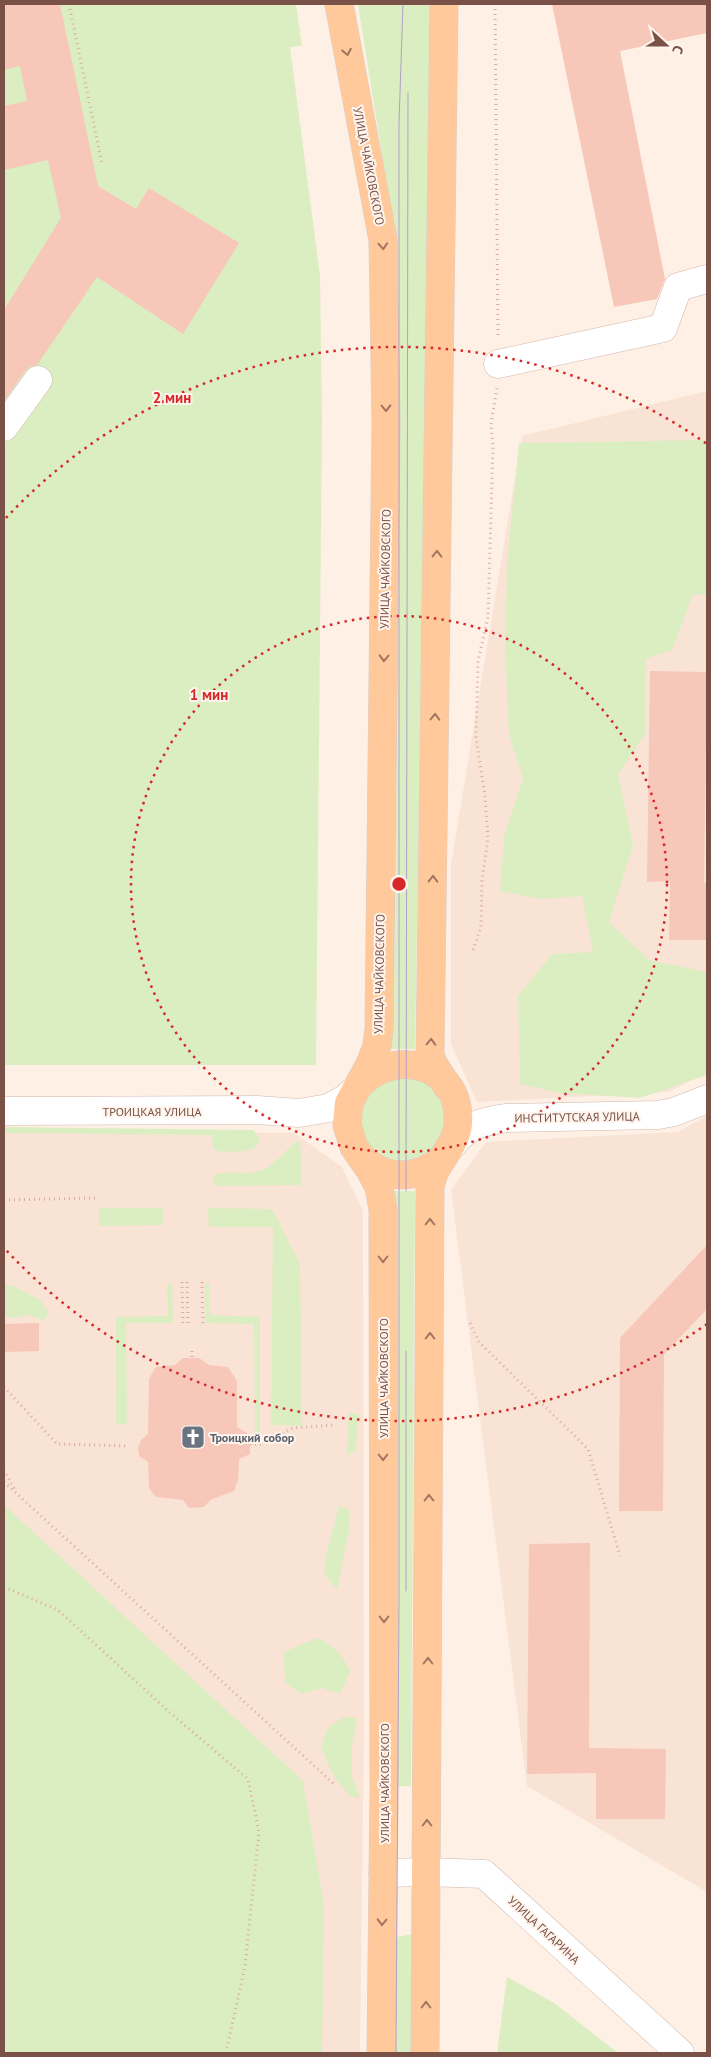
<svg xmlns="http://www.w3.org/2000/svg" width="711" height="2057" viewBox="0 0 711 2057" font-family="'PT Sans',sans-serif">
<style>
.residential{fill:#f9e3d5}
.green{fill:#dbeec1}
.building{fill:#f7c7b9}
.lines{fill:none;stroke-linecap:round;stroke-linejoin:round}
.minor-casing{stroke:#d4b7ac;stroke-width:29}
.major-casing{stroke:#dacecb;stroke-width:29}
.path{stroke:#dcaa9c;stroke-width:3;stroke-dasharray:1 4;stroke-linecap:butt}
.minor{stroke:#fff;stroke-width:28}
.major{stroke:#ffc99b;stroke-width:28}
.tram{stroke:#b0a1ca;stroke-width:1}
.oneway{stroke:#a27560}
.ring{fill:none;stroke:#d62828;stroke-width:2.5;stroke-dasharray:2.5 5}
.labels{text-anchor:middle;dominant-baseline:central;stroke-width:4;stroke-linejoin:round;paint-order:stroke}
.street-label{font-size:12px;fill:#7a5147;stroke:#fff5ed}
.worship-label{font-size:12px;font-weight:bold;fill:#5b616d;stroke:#fff5ed;text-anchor:start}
.centre{fill:#d62828;stroke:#fff5ed;stroke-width:2.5}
.ring-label{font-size:15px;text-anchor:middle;font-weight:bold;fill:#d62828;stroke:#fff5ed;stroke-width:4;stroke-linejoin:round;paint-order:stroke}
</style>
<rect width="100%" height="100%" fill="#fef0e4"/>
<!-- residential -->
<g class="residential">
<polygon points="707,391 707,1072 669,1092 477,1102 451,1044 451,864 522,436"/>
<polygon points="707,1116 707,1892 527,1786 451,1190 486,1142 678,1132"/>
<polygon points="4,1131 294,1133 342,1167 363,1211 364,1732 360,2053 4,2053"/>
</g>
<!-- green -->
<g class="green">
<polygon points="4,4 296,4 302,46 290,47 320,276 322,421 316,1064 313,1065 4,1065"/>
<polygon points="358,4 432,4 415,1049 389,1049 395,236"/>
<polygon points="707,440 707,595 693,594 672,650 646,659 645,734 618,774 633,845 609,922 649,960 707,972 707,1075 640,1098 560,1093 520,1084 518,996 552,954 593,952 582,896 541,899 500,891 504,837 523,778 509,735 505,646 507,563 519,443"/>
<polygon points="387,1072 441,1086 453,1116 426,1164 372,1159 354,1107"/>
<path d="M 4,1127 L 254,1130 L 260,1139 C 259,1143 257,1147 252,1149 C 245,1152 222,1153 214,1150 L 211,1135 L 4,1133 Z"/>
<path d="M 297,1141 L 300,1142 L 302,1185 L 215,1186 L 213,1179 L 215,1175 C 229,1169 244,1176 259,1171 C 273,1167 285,1150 297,1141 Z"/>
<polygon points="393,1191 415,1191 411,1786 392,1786"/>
<polygon points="99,1208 163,1208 163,1225 99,1226"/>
<polygon points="208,1208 272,1209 300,1264 302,1426 271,1425 273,1227 209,1227"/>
<polygon points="167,1283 172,1283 173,1323 126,1323 127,1424 116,1424 116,1317 168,1316"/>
<polygon points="205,1283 209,1283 210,1315 260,1317 260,1437 255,1437 254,1324 206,1323"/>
<polygon points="4,1284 13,1286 40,1300 49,1313 44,1320 27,1315 11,1318 4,1316"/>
<polygon points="349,1412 359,1415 355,1451 347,1456"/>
<polygon points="4,1505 303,1781 324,1904 322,2053 4,2053"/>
<polygon points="339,1506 349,1510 349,1530 337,1590 324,1573 326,1556"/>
<path d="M 317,1638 C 335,1646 342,1654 350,1671 L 340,1694 L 321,1688 L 302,1694 L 285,1683 L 284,1652 Z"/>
<polygon points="344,1717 357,1718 352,1746 352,1777 360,1798 350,1796 334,1777 321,1747 328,1728"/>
<polygon points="413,1934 411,2053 390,2053 391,1938"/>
<polygon points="507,1977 554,2003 618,2053 497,2053"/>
</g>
<!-- building -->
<g class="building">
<polygon points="4,4 60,4 98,186 136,209 149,188 239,243 183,334 97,277 37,365 31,366 25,371 4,401 4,310 61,218 48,160 4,170 4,106 27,101 20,66 4,70"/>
<polygon points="552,4 707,4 707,33 620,51 665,279 657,299 614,307"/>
<polygon points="650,671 707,672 704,883 707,883 707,940 669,940 670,881 647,882"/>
<polygon points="707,1245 707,1309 664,1354 663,1511 619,1511 620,1338"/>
<polygon points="39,1323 39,1351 4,1352 4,1324"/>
<polygon points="183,1358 199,1358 209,1365 228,1367 237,1381 237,1427 250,1435 250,1454 239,1459 238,1480 234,1491 210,1500 204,1507 189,1508 183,1500 156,1497 149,1488 148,1462 139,1456 138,1448 141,1440 148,1434 149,1379 156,1367 175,1365"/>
<polygon points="590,1543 589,1748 666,1749 665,1819 596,1819 596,1773 527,1774 529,1544"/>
</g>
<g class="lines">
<!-- minor casing -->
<g class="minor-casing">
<g id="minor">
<polyline points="498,364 663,328 678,287 707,279"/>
<polyline points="4,427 38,380"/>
<polyline points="4,1111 257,1110 299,1113 329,1108 345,1099 356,1089"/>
<path d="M 453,1144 C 468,1125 483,1121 507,1118 L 658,1115 L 674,1112 L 707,1099"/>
<polyline points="383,1873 426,1872 484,1874 680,2053"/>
</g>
</g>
<!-- major casing -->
<g class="major-casing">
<g id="major">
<polyline points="339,4 383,240 386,422 379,1029 377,1046 371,1062 349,1103 347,1125 354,1147 370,1170 379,1187 383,1210 384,1792 381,2053"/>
<polyline points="444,4 430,1056 434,1065 447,1086"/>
<path d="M 361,1083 C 396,1049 455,1063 458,1115 C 461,1147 432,1160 430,1189 L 425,2053"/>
<path d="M 362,1158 C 385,1181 419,1180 443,1158"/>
</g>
</g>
<!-- path -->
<g class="path">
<polyline points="69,4 102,164"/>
<polyline points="495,4 498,339"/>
<polyline points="473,950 481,927 482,880 488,838 485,797 476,737 478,661 488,617 493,446 491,424 497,388"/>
<polyline points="4,1200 96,1198"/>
<polyline points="182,1282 183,1325"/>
<polyline points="187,1282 188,1325"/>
<polyline points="202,1282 203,1325"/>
<polyline points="470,1323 479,1342 588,1449 620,1556"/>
<polyline points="192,1351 192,1358"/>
<polyline points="4,1387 57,1444 129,1446"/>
<polyline points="250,1444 261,1444 293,1428 335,1425"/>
<polyline points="4,1470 16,1492"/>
<polyline points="4,1482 334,1784"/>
<polyline points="4,1587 58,1610 168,1711 248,1779 259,1832 245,1966 226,2053"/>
</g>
<!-- minor -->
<use href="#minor" class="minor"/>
<!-- major -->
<use href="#major" class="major"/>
<!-- tram -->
<g class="tram">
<polyline points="406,1191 408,93"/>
<polyline points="406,1351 406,1591"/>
<polyline points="396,2053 399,1602 399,123 403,4"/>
</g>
</g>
<!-- one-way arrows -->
<defs><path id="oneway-chevron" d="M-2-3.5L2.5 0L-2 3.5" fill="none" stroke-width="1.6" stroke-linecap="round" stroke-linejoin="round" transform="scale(1.25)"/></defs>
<g class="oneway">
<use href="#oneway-chevron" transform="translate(347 52) rotate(79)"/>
<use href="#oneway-chevron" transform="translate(383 246) rotate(87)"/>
<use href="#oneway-chevron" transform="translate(386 408) rotate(89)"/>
<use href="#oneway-chevron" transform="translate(437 554) rotate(-89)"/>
<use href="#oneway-chevron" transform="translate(384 658) rotate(91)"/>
<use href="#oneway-chevron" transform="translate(435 717) rotate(-89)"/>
<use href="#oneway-chevron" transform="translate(433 879) rotate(-89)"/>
<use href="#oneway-chevron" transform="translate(431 1042) rotate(-89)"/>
<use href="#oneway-chevron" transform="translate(430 1222) rotate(-90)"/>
<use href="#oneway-chevron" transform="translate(383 1259) rotate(90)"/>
<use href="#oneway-chevron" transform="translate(430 1336) rotate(-90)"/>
<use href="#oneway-chevron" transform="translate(383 1457) rotate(90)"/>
<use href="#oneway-chevron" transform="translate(429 1498) rotate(-90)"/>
<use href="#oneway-chevron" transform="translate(384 1619) rotate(90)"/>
<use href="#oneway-chevron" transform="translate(428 1661) rotate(-90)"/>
<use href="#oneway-chevron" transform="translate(427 1823) rotate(-90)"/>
<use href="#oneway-chevron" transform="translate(382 1922) rotate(91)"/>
<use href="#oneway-chevron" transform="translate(426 2005) rotate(-90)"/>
</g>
<!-- distance rings -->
<g class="ring">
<circle cx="399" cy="884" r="268"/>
<path d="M707 1324A537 537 0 0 1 6 1250M6 518A537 537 0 0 1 707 444"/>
</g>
<!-- icons -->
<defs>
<g id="church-square" transform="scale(1.25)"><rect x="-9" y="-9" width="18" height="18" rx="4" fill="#6b7280" stroke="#fff5ed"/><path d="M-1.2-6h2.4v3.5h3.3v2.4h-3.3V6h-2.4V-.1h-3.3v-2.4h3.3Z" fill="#fff"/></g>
</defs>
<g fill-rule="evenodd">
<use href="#church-square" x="193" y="1437"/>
</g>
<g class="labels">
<!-- street labels -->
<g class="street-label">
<text transform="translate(369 166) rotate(79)">УЛИЦА ЧАЙКОВСКОГО</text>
<text transform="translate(385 569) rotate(-89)">УЛИЦА ЧАЙКОВСКОГО</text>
<text transform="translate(379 974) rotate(-89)">УЛИЦА ЧАЙКОВСКОГО</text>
<text x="152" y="1111">ТРОИЦКАЯ УЛИЦА</text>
<text transform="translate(577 1117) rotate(-1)">ИНСТИТУТСКАЯ УЛИЦА</text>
<text transform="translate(383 1378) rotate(-90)">УЛИЦА ЧАЙКОВСКОГО</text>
<text transform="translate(384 1783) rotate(-90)">УЛИЦА ЧАЙКОВСКОГО</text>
<text transform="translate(544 1930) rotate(43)">УЛИЦА ГАГАРИНА</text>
</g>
<!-- worship labels -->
<g class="worship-label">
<text x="210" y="1437">Троицкий собор</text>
</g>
</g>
<circle cx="399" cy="884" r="8" class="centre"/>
<g class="ring-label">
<text x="172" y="403">2 мин</text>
<text x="209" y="700">1 мин</text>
</g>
<!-- border -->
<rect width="711" height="2057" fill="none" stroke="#7a5147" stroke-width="10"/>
<!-- north arrow -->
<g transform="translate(666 45) rotate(111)" stroke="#fff5ed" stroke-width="4" paint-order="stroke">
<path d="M0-4L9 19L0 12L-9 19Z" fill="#7a5147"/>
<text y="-8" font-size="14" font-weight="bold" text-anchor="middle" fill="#7a5147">С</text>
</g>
</svg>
